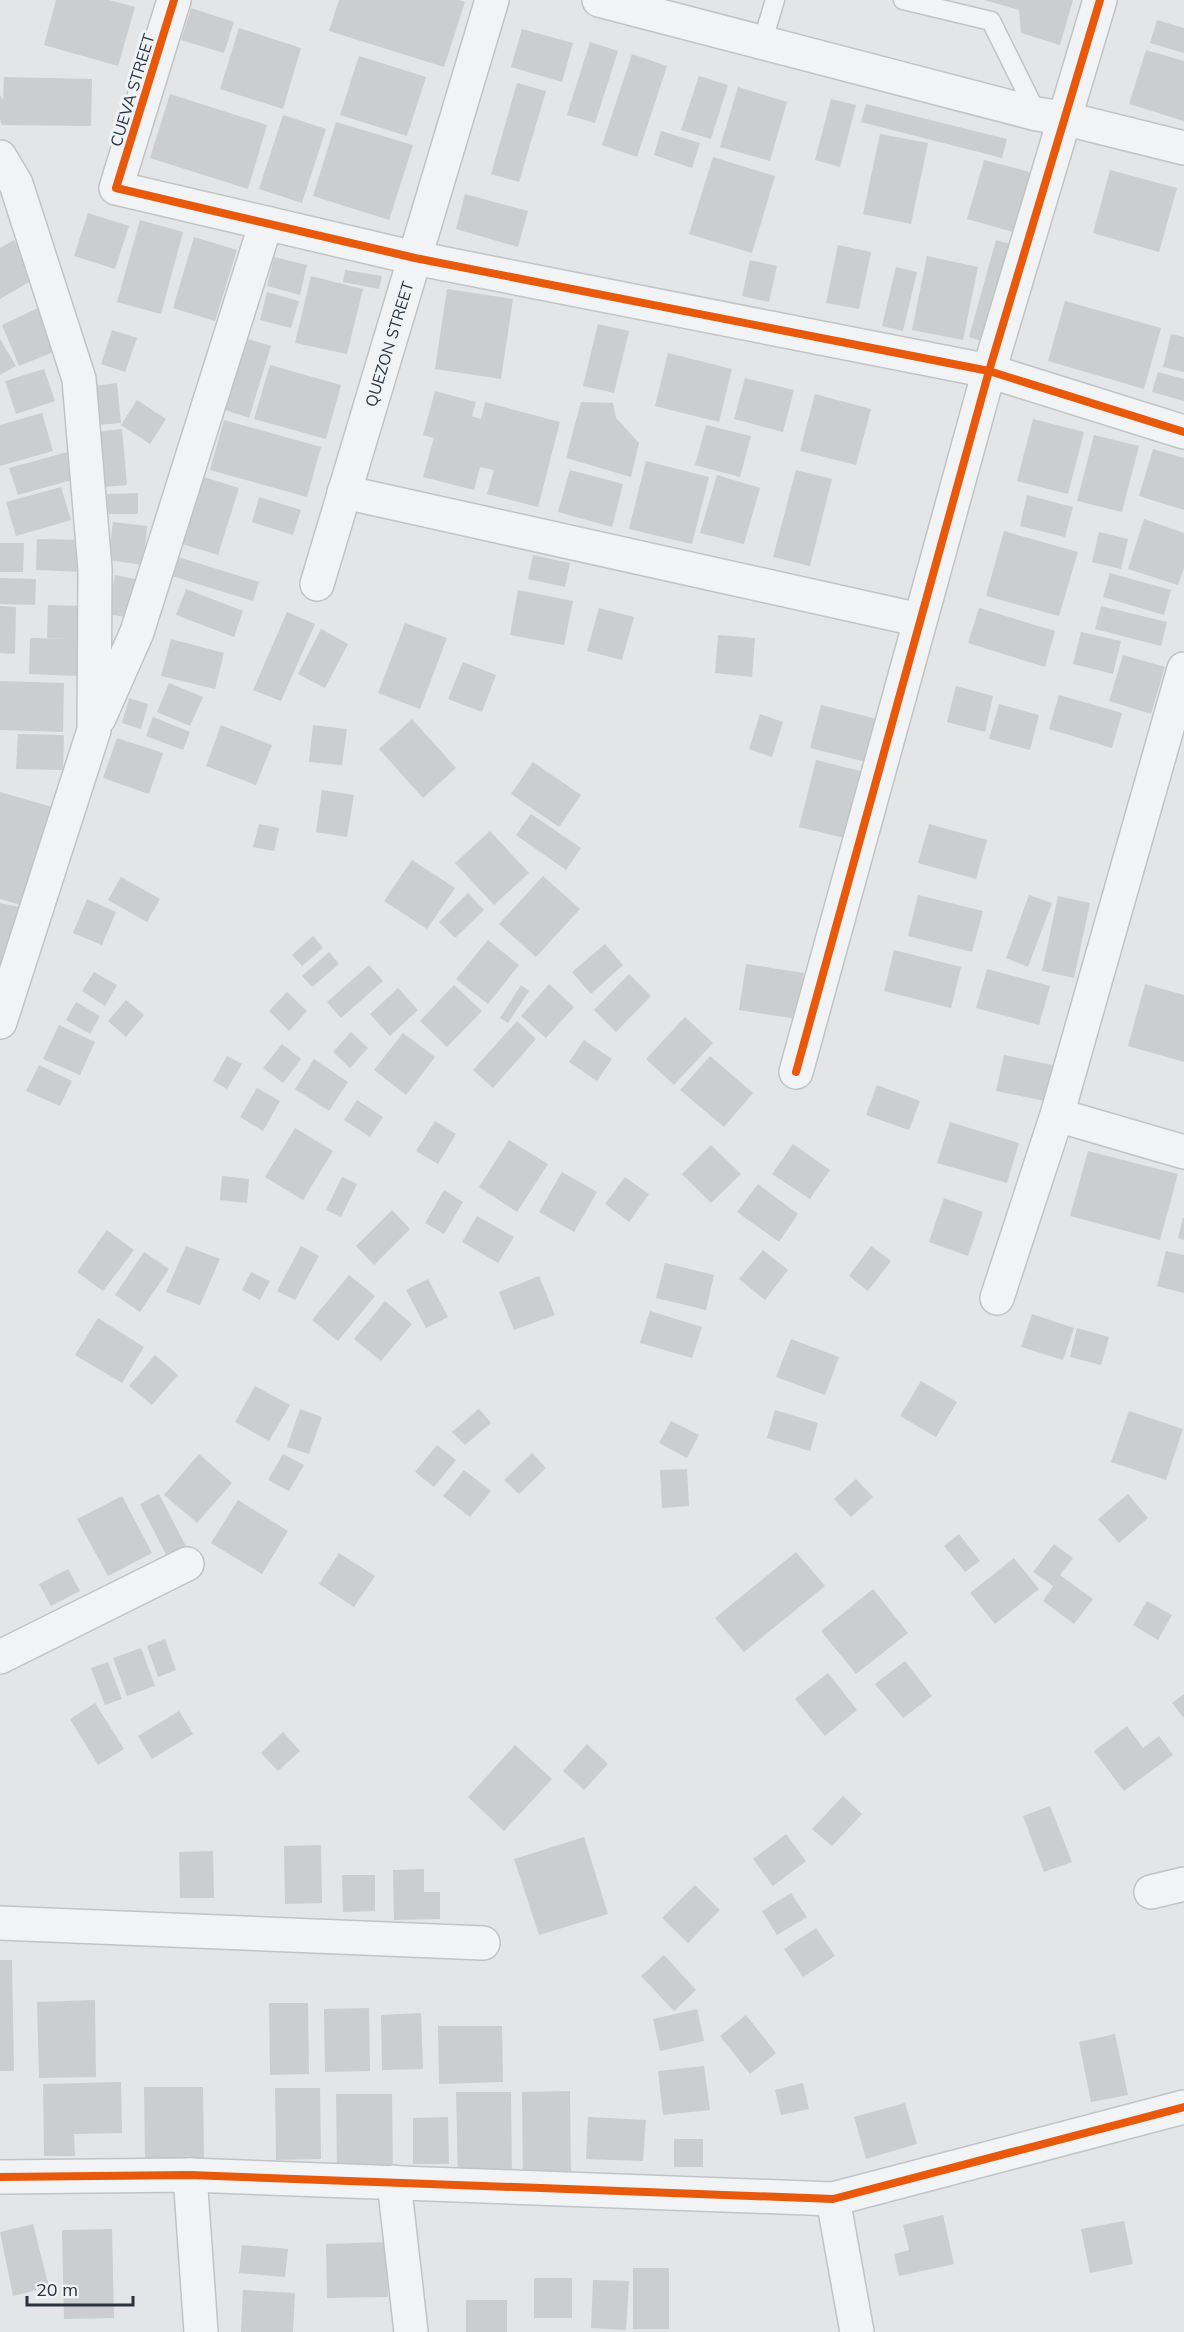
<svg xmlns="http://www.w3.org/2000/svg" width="1184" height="2332" viewBox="0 0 1184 2332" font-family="Mulish,sans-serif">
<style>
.building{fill:#cbcdcf}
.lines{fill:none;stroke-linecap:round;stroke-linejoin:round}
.lane-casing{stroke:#c1c3c5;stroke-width:21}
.street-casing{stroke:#c1c3c5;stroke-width:36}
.lane{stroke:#f1f3f4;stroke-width:18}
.street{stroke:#f1f3f4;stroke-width:33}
.cycleway-casing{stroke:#f0f3f6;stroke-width:11}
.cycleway{stroke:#e8590c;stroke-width:8}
.labels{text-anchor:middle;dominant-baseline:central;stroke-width:6;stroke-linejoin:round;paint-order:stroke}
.street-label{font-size:16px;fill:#2a333f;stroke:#f0f3f6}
</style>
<rect width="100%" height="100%" fill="#e3e5e7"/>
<!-- building -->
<g class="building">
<polygon points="56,0 109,0 135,7 118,66 44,45"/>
<polygon points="339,0 459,0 465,2 444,67 329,31"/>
<polygon points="984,0 1073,0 1060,45 1021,33 1019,10"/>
<polygon points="191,8 234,22 224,53 181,40"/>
<polygon points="1157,20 1184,28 1184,53 1150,43"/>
<polygon points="239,28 301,48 283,109 220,89"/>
<polygon points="522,29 573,43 562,82 511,67"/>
<polygon points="590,42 618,51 595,123 567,115"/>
<polygon points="1146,50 1184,61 1184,121 1129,104"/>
<polygon points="632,54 667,66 637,157 602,145"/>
<polygon points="359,56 426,77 407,136 340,115"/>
<polygon points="699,76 728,85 711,139 681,130"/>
<polygon points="4,77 92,79 91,126 2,125 0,120 0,95 3,100"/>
<polygon points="517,83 546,91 519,182 491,174"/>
<polygon points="738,87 787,102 770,161 720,147"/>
<polygon points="170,94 267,125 248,189 150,158"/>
<polygon points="831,99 856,105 840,167 815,160"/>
<polygon points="866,104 1007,139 1002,158 861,122"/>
<polygon points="283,115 326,129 302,203 259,189"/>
<polygon points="336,122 413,145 389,220 313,196"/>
<polygon points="661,131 700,143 692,168 654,155"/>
<polygon points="880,134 928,143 911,224 863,214"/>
<polygon points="713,157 775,176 752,253 689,234"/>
<polygon points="984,160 1030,172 1013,232 967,219"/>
<polygon points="1110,170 1177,188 1159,252 1093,233"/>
<polygon points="465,194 528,211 518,247 456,229"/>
<polygon points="88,213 129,226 115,269 74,256"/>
<polygon points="140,220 183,232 161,314 117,302"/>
<polygon points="194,237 237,250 215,321 173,308"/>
<polygon points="14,240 36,278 0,299 0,248"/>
<polygon points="996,240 1014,245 987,343 969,337"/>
<polygon points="838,245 871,252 859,309 826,303"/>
<polygon points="927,256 978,267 963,340 912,330"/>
<polygon points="274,257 307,265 300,295 267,286"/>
<polygon points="750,260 777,266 769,302 742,296"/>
<polygon points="896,267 917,272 903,331 882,326"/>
<polygon points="345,270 382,276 379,289 343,282"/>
<polygon points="311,276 363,289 347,354 295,343"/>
<polygon points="447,289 513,299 501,379 435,369"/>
<polygon points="267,292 299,301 291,328 260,320"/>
<polygon points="1065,301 1161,328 1144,389 1048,361"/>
<polygon points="42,306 56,351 19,366 2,325"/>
<polygon points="598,324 629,331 614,393 583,386"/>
<polygon points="112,330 137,338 125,372 101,364"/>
<polygon points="1171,334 1184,337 1184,372 1163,367"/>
<polygon points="0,339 16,366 0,375"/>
<polygon points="248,339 271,346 249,418 225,410"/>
<polygon points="668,353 732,369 719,422 655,406"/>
<polygon points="270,365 341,385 326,439 254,419"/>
<polygon points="44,369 55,401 16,414 5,381"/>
<polygon points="1158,372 1184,379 1184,401 1152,392"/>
<polygon points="745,378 794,390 783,432 734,419"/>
<polygon points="117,383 121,423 98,425 94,386"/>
<polygon points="435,391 476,402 472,416 481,419 485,402 560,422 538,507 487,494 494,470 480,467 474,490 423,477 434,438 423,435"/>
<polygon points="815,394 871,409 856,465 800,451"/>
<polygon points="137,400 166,419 150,444 121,425"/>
<polygon points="581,402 613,403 616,418 639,443 631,477 566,458"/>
<polygon points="42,413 53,451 0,466 0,425"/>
<polygon points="1033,419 1084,432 1068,494 1017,481"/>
<polygon points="224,420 321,447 307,497 210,470"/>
<polygon points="706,425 751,436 740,477 695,465"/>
<polygon points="122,429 127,485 102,487 96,432"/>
<polygon points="1094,435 1139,446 1122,512 1077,501"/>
<polygon points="1153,449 1184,458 1184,510 1139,496"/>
<polygon points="71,451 79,478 18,495 9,468"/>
<polygon points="646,461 709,477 692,544 629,529"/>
<polygon points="570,470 623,484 612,527 558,512"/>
<polygon points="796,470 832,479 810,566 773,557"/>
<polygon points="717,475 760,488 744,544 700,533"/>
<polygon points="204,477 239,488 218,555 182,544"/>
<polygon points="61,487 71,520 16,536 6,502"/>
<polygon points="138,493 138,514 108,514 107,494"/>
<polygon points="1027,495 1073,507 1065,537 1020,526"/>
<polygon points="259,497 301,510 293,535 252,522"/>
<polygon points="1144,519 1184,533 1184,568 1178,585 1128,569"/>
<polygon points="113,522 147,526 143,565 108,560"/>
<polygon points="1004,531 1078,552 1059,616 986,596"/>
<polygon points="1099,532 1128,539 1121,569 1092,562"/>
<polygon points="37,539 84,540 82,572 36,570"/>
<polygon points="0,543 24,543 23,572 0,572"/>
<polygon points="533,555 570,563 565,587 528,579"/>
<polygon points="178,557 259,582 253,601 172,576"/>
<polygon points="1110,573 1171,590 1164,615 1103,597"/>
<polygon points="115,575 145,581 137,619 108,614"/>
<polygon points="0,578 36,579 35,605 0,604"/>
<polygon points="186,589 243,611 234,637 176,615"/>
<polygon points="518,590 573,601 564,645 510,635"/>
<polygon points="48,605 87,606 80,676 29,674 30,638 69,639 47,638"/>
<polygon points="0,606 16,607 15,654 0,653"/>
<polygon points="1101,606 1167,622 1161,646 1095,629"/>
<polygon points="599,608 634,617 622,660 587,651"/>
<polygon points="979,608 1055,631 1045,667 968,643"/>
<polygon points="287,612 315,624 281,701 253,690"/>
<polygon points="405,623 447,638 420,709 378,693"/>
<polygon points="321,629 348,644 325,688 298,674"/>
<polygon points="1081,632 1121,641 1113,674 1073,664"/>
<polygon points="718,635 755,638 752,677 715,673"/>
<polygon points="171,639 224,653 215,689 161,676"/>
<polygon points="1123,655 1165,667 1151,714 1109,701"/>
<polygon points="463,662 496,675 482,712 448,699"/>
<polygon points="0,681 64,683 63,732 0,730"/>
<polygon points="169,683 203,697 190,726 157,712"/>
<polygon points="956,686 993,696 985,732 947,722"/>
<polygon points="1059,695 1122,713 1112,748 1049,729"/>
<polygon points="129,698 148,704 141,729 122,723"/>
<polygon points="999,704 1039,715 1030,750 989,739"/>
<polygon points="821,705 877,719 866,762 810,748"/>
<polygon points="760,714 783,722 772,757 749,749"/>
<polygon points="153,717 190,732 183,750 146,736"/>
<polygon points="412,719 456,768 423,798 379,749"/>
<polygon points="221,725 272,745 256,785 206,766"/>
<polygon points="313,725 347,729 342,765 309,762"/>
<polygon points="18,734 64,735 63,770 16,769"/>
<polygon points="117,738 163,753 149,794 103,778"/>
<polygon points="816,760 868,773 852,840 799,827"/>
<polygon points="533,762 581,795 559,827 511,794"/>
<polygon points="322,790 354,795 347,837 316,832"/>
<polygon points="0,792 63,810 34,909 0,899"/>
<polygon points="531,814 581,848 566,870 516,835"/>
<polygon points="259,824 279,828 274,851 253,847"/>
<polygon points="929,824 987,840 976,879 918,863"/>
<polygon points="490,831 529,873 494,905 455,863"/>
<polygon points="412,860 455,888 427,929 384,901"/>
<polygon points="543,876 580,909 536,957 499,924"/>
<polygon points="121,877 160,899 147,922 108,900"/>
<polygon points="468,893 484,910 455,938 439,922"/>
<polygon points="918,895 983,911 972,952 908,936"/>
<polygon points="1029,895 1052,903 1028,967 1006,958"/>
<polygon points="1058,896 1090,903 1074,978 1042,971"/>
<polygon points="87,899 116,912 102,945 73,933"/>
<polygon points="0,903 24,908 0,972"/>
<polygon points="313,936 323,948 302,966 292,955"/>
<polygon points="488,940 519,965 488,1004 456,979"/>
<polygon points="605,944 623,965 591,994 572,972"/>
<polygon points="894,950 961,967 951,1008 884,991"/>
<polygon points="329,952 339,964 312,987 302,976"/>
<polygon points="746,964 804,973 797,1019 739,1010"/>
<polygon points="369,965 383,981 341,1018 327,1002"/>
<polygon points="987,969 1050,986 1039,1025 976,1008"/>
<polygon points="94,972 117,985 105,1006 82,991"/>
<polygon points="629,974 651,996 616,1032 594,1010"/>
<polygon points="549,984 574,1007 546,1038 521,1016"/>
<polygon points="1145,984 1184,995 1184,1062 1128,1046"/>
<polygon points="454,985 482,1011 447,1047 420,1021"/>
<polygon points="521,985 529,991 508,1023 500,1018"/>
<polygon points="398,988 418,1010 390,1036 370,1014"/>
<polygon points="287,992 307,1011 289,1031 269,1011"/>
<polygon points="126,1000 144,1015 126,1037 108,1021"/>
<polygon points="76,1002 100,1016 90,1034 66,1020"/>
<polygon points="685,1017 713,1043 674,1085 646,1059"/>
<polygon points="517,1021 536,1039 493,1088 473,1070"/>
<polygon points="59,1025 95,1042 80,1075 43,1059"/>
<polygon points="351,1032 368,1048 350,1068 333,1052"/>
<polygon points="403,1033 435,1057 406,1095 374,1070"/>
<polygon points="584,1040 612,1059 597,1081 569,1062"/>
<polygon points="282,1044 301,1059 283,1083 263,1068"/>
<polygon points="1004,1055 1053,1065 1045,1101 996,1091"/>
<polygon points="227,1056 242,1064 227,1089 213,1081"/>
<polygon points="710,1056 753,1093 724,1127 680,1090"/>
<polygon points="314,1059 348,1082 329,1111 295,1089"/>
<polygon points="39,1065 72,1081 60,1106 26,1091"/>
<polygon points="877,1085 920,1101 909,1130 866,1115"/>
<polygon points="257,1088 280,1101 263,1131 240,1117"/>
<polygon points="357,1100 383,1117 370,1137 344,1120"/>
<polygon points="435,1121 456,1134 438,1164 416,1151"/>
<polygon points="950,1122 1019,1143 1007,1183 937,1163"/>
<polygon points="295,1128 333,1151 303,1200 265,1177"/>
<polygon points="509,1140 548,1164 517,1212 479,1187"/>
<polygon points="793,1144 830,1170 810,1199 772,1174"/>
<polygon points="711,1145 741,1174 711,1203 682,1174"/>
<polygon points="1088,1151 1178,1174 1160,1240 1070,1216"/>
<polygon points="562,1172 597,1192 574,1232 539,1212"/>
<polygon points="222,1176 249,1179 247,1203 220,1200"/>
<polygon points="342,1177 357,1184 341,1217 326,1210"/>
<polygon points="625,1177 649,1194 629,1222 605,1204"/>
<polygon points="758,1184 798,1214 779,1242 737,1212"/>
<polygon points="444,1190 463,1202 444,1234 425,1223"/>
<polygon points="944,1198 983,1212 968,1256 929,1242"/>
<polygon points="392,1210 410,1229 374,1265 356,1246"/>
<polygon points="477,1216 514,1237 498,1263 462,1242"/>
<polygon points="1183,1218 1184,1218 1184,1240 1178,1238"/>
<polygon points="107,1230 134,1250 103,1291 77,1272"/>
<polygon points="186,1246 220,1259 200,1305 166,1292"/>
<polygon points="301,1246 319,1256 295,1300 277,1291"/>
<polygon points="871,1246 891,1261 868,1291 849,1276"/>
<polygon points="763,1250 788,1270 765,1300 739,1279"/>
<polygon points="1166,1251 1184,1255 1184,1293 1157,1286"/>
<polygon points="144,1252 169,1269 140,1312 115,1295"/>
<polygon points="665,1263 714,1275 706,1310 656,1298"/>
<polygon points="251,1272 270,1281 260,1300 242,1290"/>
<polygon points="349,1275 375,1296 338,1341 312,1320"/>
<polygon points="539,1276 555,1315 514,1330 499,1292"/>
<polygon points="428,1279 448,1317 426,1328 406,1290"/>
<polygon points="385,1301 412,1324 381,1361 354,1339"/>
<polygon points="650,1311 702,1327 692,1358 640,1343"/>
<polygon points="1032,1314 1074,1328 1063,1360 1021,1347"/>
<polygon points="98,1318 144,1347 122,1383 75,1355"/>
<polygon points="1077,1328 1109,1337 1101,1365 1070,1357"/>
<polygon points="791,1339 839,1357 825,1395 776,1377"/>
<polygon points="155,1355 178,1375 152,1405 129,1386"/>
<polygon points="921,1381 957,1402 936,1437 900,1416"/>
<polygon points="255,1386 290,1405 269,1441 235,1422"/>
<polygon points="300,1409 322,1417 309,1454 287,1447"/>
<polygon points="479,1409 491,1423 465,1445 452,1432"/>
<polygon points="775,1410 818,1423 810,1451 767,1438"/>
<polygon points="1129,1411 1183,1429 1166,1480 1111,1462"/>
<polygon points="671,1421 699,1435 687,1458 659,1443"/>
<polygon points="437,1445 456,1460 434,1487 415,1472"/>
<polygon points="532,1453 546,1468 519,1494 504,1480"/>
<polygon points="199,1454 232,1483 197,1523 164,1495"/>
<polygon points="283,1454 304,1465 289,1491 268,1480"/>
<polygon points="687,1469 689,1506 662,1508 660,1470"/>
<polygon points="464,1470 491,1491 470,1517 443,1496"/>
<polygon points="856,1479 873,1497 851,1517 834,1499"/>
<polygon points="159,1494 190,1554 171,1564 140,1504"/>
<polygon points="1128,1494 1148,1518 1119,1543 1098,1519"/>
<polygon points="122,1496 152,1553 108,1576 77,1519"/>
<polygon points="238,1500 288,1531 262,1574 211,1543"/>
<polygon points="959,1534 980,1561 965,1572 944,1546"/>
<polygon points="1054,1544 1073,1558 1060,1575 1093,1599 1074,1624 1043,1601 1053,1586 1033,1572"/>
<polygon points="796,1552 825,1586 744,1652 715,1618"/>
<polygon points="339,1553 375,1576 354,1607 319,1584"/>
<polygon points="1014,1558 1039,1589 995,1624 970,1593"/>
<polygon points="68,1569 80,1591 51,1606 39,1584"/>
<polygon points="873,1589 908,1633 856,1674 821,1631"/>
<polygon points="1147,1601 1172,1615 1158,1640 1133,1625"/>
<polygon points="165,1639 176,1670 158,1677 147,1646"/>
<polygon points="141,1648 155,1686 127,1696 113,1658"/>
<polygon points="905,1661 932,1696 903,1718 875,1684"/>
<polygon points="108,1662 122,1699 105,1705 91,1668"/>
<polygon points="828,1673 857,1710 825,1736 795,1699"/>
<polygon points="1184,1694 1184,1718 1172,1703"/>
<polygon points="95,1703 124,1749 98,1765 70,1719"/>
<polygon points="179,1711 193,1734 152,1759 138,1736"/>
<polygon points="1127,1726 1143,1748 1159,1736 1173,1755 1124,1791 1094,1751"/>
<polygon points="283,1732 300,1751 278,1771 261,1753"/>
<polygon points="587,1744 608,1764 584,1790 563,1771"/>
<polygon points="515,1745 552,1779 504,1831 468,1797"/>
<polygon points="843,1796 862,1814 832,1846 812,1829"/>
<polygon points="1050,1806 1072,1862 1044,1872 1023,1816"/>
<polygon points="786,1834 806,1861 773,1886 753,1859"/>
<polygon points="584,1837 608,1914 539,1935 514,1859"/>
<polygon points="321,1845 322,1903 285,1904 284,1846"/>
<polygon points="213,1851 214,1898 180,1898 179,1852"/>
<polygon points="424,1869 424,1892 440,1892 440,1919 394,1920 393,1870"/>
<polygon points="342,1875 375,1875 375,1911 343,1912"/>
<polygon points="695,1885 720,1910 688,1943 662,1918"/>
<polygon points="791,1893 807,1917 777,1935 762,1911"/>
<polygon points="816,1928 835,1956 803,1977 784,1949"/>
<polygon points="664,1955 696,1990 674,2011 641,1976"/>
<polygon points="0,1960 12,1960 14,2071 0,2071"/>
<polygon points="95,2000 96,2077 39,2078 37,2002"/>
<polygon points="269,2003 308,2003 309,2074 270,2075"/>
<polygon points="369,2008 370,2071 325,2072 324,2009"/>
<polygon points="697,2009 704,2041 660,2051 653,2019"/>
<polygon points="421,2013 423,2069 382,2070 381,2015"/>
<polygon points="746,2015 776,2053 750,2074 720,2036"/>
<polygon points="438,2026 502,2026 503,2082 439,2084"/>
<polygon points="1115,2034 1128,2095 1091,2102 1079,2042"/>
<polygon points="704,2066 710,2110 663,2115 658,2071"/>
<polygon points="121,2082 122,2133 74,2134 75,2156 44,2156 43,2084"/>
<polygon points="803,2083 809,2109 781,2115 775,2090"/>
<polygon points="144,2087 203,2087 204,2160 145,2162"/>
<polygon points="275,2088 320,2088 321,2159 276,2160"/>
<polygon points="570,2091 571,2177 523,2177 522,2092"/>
<polygon points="456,2092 511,2092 512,2178 458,2179"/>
<polygon points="336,2094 392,2094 393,2174 337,2175"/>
<polygon points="905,2103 917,2144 866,2159 854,2117"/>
<polygon points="448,2117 449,2164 413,2164 413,2118"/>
<polygon points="588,2117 646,2120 643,2161 586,2159"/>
<rect x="674" y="2139" width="29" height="28"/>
<polygon points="943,2215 954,2264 899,2276 894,2254 909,2250 903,2225"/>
<polygon points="1124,2221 1133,2264 1090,2273 1081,2229"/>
<polygon points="33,2224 49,2287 13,2296 0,2232"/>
<polygon points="112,2229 114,2318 64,2319 62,2230"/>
<polygon points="387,2242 388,2297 327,2298 326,2244"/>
<polygon points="242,2245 288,2249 285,2277 239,2273"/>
<rect x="633" y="2268" width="36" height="61"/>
<rect x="534" y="2278" width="38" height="40"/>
<polygon points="593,2280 629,2281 626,2330 591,2328"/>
<polygon points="243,2290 295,2293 293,2332 241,2332"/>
<rect x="466" y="2300" width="41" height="32"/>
</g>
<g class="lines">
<!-- lane casing -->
<g class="lane-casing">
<g id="lane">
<polyline points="903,0 991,21 1037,114"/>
<polyline points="762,43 775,0"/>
</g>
</g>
<!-- street casing -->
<g class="street-casing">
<g id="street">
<polyline points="174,0 116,188 415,258 989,371 1184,432"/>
<polyline points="599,0 1037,114 1063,118 1184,148"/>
<polyline points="0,157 16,184 79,379 95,569 94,730 0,1022"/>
<polyline points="344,492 920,620"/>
<polyline points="317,584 492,0"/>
<polyline points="99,718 137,632 266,223"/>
<polyline points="796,1072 989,371 1100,0"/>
<polyline points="1057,1115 1184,1152"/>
<polyline points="997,1298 1057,1115 1184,669"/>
<polyline points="0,1657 187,1564"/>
<polyline points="1151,1892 1184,1884"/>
<polyline points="0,1923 483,1943"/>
<polyline points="190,2175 201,2332"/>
<polyline points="0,2177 190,2175 833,2199 1184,2107"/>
<polyline points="394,2182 411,2332"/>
<polyline points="833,2199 857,2332"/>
</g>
</g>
<!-- lane -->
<use href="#lane" class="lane"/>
<!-- street -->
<use href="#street" class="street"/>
<!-- cycleway casing -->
<g class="cycleway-casing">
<g id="cycleway">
<polyline points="174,0 116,188 415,258 989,371 1184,432"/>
<polyline points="796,1072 989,371 1100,0"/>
<polyline points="0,2177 190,2175 833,2199 1184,2107"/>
</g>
</g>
<!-- cycleway -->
<use href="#cycleway" class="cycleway"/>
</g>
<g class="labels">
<!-- street labels -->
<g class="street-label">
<text transform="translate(132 90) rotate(-73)">CUEVA STREET</text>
<text transform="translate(389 344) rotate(-73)">QUEZON STREET</text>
</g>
</g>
<!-- scale -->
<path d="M27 2296v9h106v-9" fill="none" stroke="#2a333f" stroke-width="3"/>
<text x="36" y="2296" font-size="18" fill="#2a333f" stroke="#f0f3f6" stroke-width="4.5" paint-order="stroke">20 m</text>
</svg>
